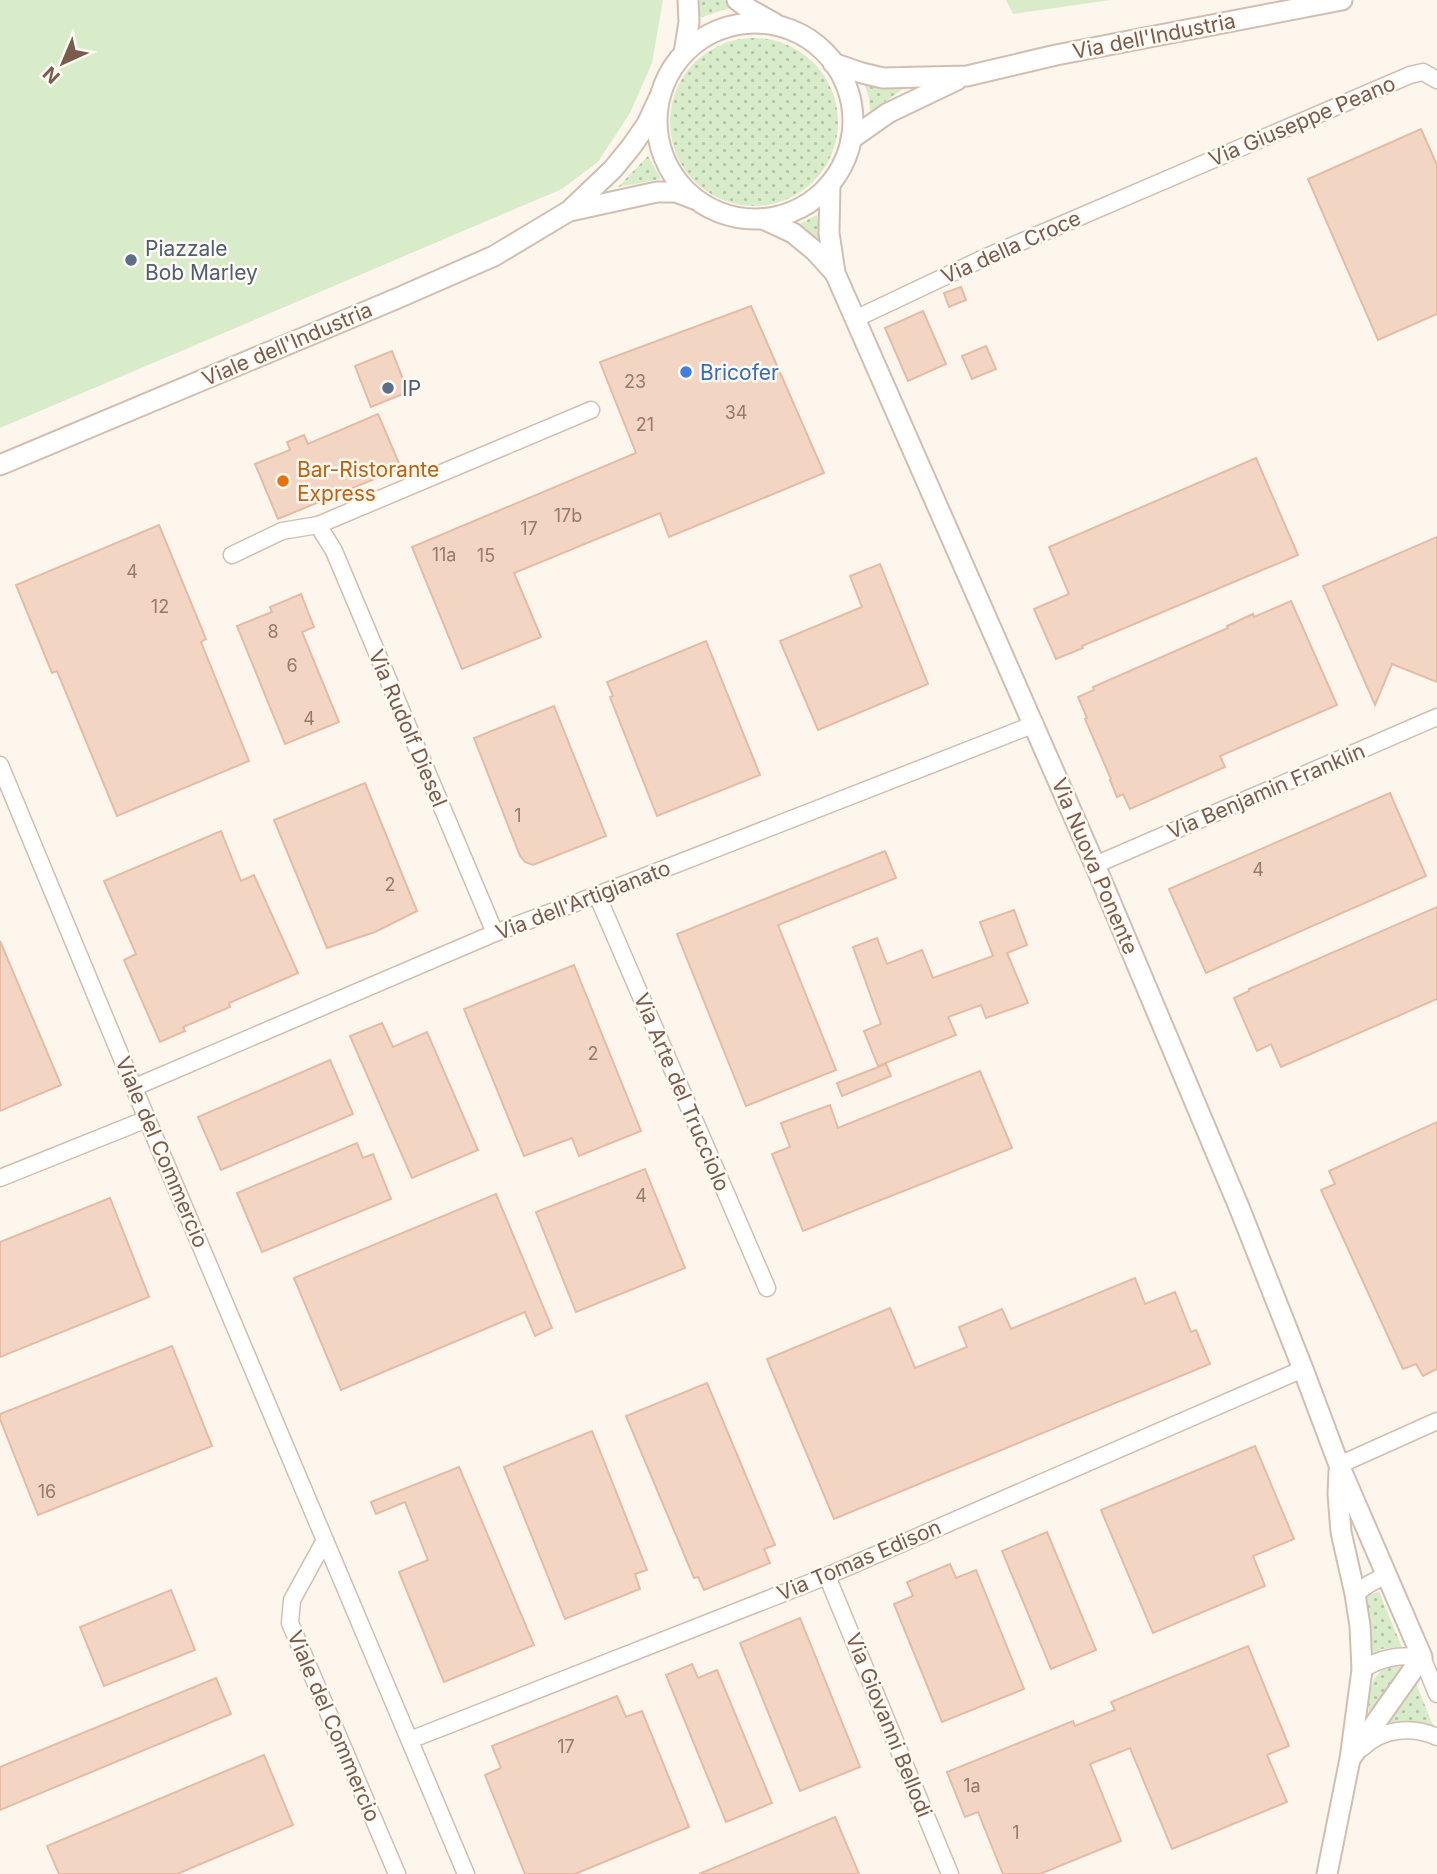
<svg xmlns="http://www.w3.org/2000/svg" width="1437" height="1874" viewBox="0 0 1437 1874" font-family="Inter,sans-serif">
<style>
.grass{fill:url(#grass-dots)}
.park{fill:#d8ecc9}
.building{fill:#f3d5c3;stroke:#e6bba3;stroke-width:2}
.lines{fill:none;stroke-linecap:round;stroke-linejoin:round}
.minor-casing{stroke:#d1beb0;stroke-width:19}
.tertiary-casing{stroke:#d1beb0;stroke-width:23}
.minor{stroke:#fff;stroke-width:16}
.tertiary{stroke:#fff;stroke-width:19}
.service-dot{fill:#5c6f8a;stroke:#fffaf3;stroke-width:2.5}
.shop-dot{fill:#3f7fe0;stroke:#fffaf3;stroke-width:2.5}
.food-dot{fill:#e8710a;stroke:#fffaf3;stroke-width:2.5}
.labels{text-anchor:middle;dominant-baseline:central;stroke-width:5;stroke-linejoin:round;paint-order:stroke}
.number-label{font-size:18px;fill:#987a6a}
.street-label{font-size:21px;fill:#7a5c4d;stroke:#fffaf3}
.service-label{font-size:21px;fill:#4e5e75;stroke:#fffaf3;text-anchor:start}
.shop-label{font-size:21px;fill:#366cbe;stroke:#fffaf3;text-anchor:start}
.food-label{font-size:21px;fill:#c56008;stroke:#fffaf3;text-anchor:start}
</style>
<defs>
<pattern id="grass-dots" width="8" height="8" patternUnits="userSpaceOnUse" patternTransform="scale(1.75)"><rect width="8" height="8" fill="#d8ecc9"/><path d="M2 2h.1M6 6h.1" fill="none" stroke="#b4c2a5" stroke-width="1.8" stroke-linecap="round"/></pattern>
</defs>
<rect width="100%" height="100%" fill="#fdf6ec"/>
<!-- grass -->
<g class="grass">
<polygon points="700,0 724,0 732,7 699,18"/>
<circle cx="754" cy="122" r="84"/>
<polygon points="864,83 880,87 903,89 870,112 869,98"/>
<polygon points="648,156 661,179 618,187"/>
<polygon points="817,215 821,236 812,241 797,225"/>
<polygon points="1379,1592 1402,1647 1381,1649 1373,1656 1366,1595"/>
<path d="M 1400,1664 L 1405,1664 L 1369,1719 C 1369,1693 1368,1668 1400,1664 Z"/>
<path d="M 1415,1681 L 1433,1725 C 1416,1721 1402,1720 1385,1724 Z"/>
</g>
<!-- park -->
<g class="park">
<polygon points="0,0 663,0 652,63 630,113 598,162 562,189 0,428"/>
<polygon points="1006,0 1111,0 1013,14"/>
</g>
<!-- building -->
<g class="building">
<polygon points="1421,129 1437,165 1437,314 1378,340 1308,179"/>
<polygon points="961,287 966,300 949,307 944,293"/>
<polygon points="751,306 824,473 669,537 660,513 514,573 541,637 462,669 412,547 636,453 600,362"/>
<polygon points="923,311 946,364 908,381 885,328"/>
<polygon points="986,346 996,369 972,379 962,356"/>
<polygon points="392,351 408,392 371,407 355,366"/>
<polygon points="378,414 401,468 278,519 255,464 290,450 287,442 304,435 308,444"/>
<polygon points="1256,458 1298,555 1082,646 1083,648 1056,659 1034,609 1069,594 1049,547"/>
<polygon points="159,525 206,639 201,642 249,761 117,816 57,671 52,673 16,585"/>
<polygon points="1437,537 1437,682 1392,664 1375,705 1323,586"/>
<polygon points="880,564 928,684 818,730 780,641 862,607 850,576"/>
<polygon points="301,594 314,627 302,632 339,722 285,744 237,626 272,612 270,607"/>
<polygon points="1291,601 1337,705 1220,756 1225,767 1130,809 1123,794 1117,797 1110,780 1111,779 1085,719 1087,718 1078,697 1094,690 1093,687 1228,628 1227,626 1253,614 1254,617"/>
<polygon points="706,641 760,775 657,816 610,697 613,696 607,682"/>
<polygon points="554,706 606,836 533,865 525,862 520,856 474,738"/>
<polygon points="365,783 417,911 375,932 327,948 274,820"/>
<polygon points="1390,793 1426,876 1206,973 1169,889"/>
<polygon points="221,831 241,881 254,875 298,973 229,1003 230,1007 183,1027 185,1031 160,1042 124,960 136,954 104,881"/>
<polygon points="885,851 896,878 778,925 836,1070 746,1106 677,934"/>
<polygon points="1437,907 1437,999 1281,1067 1271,1044 1257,1051 1234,998 1249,991 1249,989"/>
<polygon points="1014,910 1027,945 1007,953 1028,1003 986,1018 981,1005 948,1017 956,1035 878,1066 864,1031 881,1024 853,947 877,938 887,964 922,950 933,978 993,956 980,922"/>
<polygon points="0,941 61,1085 0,1111"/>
<polygon points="574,965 641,1131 579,1156 572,1138 524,1156 464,1009"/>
<polygon points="382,1023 393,1047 427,1032 478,1150 412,1178 350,1036"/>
<polygon points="330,1060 353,1114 221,1170 198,1117"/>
<polygon points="886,1064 891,1076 842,1096 837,1083"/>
<polygon points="980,1071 1012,1148 803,1231 772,1154 790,1147 781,1123 830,1105 838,1128"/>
<polygon points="1437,1122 1437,1369 1423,1376 1416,1364 1403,1369 1321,1190 1335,1184 1329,1171"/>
<polygon points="357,1143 363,1158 373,1154 391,1199 262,1252 237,1193"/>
<polygon points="645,1169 685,1268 576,1312 536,1212"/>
<polygon points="496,1194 552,1328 535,1336 525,1312 341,1390 294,1278"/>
<polygon points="110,1198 149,1297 0,1357 0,1242"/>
<polygon points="1135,1278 1145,1304 1175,1292 1191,1332 1196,1330 1210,1364 834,1519 767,1359 890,1308 915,1368 967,1347 959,1327 1002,1309 1011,1329"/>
<polygon points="172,1346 212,1446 38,1515 0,1419 0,1414"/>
<polygon points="707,1383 775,1545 764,1549 770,1563 704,1590 698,1577 694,1578 626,1416"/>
<polygon points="592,1431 647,1570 635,1574 640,1589 565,1619 504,1467"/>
<polygon points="1255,1446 1294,1539 1253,1556 1265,1586 1153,1633 1101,1510"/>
<polygon points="459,1467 534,1645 444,1682 399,1572 428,1560 405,1502 376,1514 371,1502"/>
<polygon points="1047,1532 1096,1650 1051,1669 1002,1551"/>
<polygon points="950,1564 956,1578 976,1570 1024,1689 942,1722 894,1604 913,1596 907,1582"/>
<polygon points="171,1590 195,1650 104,1686 80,1627"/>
<polygon points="800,1618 860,1767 800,1791 740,1643"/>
<polygon points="1248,1646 1289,1746 1267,1755 1287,1802 1172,1849 1130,1748 1090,1764 1121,1841 1040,1874 1003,1874 978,1812 965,1817 947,1772 1073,1721 1075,1726 1115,1710 1111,1702"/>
<polygon points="692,1664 698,1678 717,1670 772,1803 726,1822 666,1675"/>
<polygon points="216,1678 231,1714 0,1810 0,1767"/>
<polygon points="617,1696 626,1717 642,1711 689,1827 575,1874 525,1874 485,1775 501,1768 492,1746"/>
<polygon points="264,1755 293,1825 177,1874 59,1874 47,1846"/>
<polygon points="835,1817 859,1874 699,1874"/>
</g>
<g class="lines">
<!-- minor casing -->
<g class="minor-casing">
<g id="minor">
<polyline points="855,319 986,257 1410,75 1423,72 1437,80"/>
<polyline points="318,525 334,551 495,933"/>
<polyline points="232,555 282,531 318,525 591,410"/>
<polyline points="0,765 147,1119 466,1874"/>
<polyline points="1095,865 1437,717"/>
<polyline points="597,895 767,1288"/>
<polyline points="135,1087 495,933 597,895 1035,724"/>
<polyline points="0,1178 147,1119"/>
<polyline points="1339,1465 1437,1421"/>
<polyline points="325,1540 292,1600 290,1623 397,1874"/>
<polyline points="827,1576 950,1874"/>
<polyline points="1355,1594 1369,1584 1386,1575"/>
<path d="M 1362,1670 C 1381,1657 1399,1655 1422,1657 L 1437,1694"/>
<polyline points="410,1740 827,1576 1303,1369"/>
<path d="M 1362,1748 C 1383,1728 1412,1726 1437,1737"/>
</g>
</g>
<!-- tertiary casing -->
<g class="tertiary-casing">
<g id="tertiary">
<polyline points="737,0 749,9 774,23"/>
<circle cx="755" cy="121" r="98"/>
<polyline points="684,53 689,22 688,0"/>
<polyline points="833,63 862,73 883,78 967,76 1056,55 1342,0"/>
<polyline points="851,139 888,113 957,80"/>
<polyline points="830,184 829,233 835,273 1095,865 1239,1207 1303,1369 1339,1465 1422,1657 1350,1759"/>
<polyline points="570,211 657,192 676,192 694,199"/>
<polyline points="763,219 793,233 815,251 835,273"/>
<polyline points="0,465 398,298 494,256 569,211 613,169 631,147 647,124 659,98"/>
<polyline points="1327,1874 1350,1759 1362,1670 1360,1626 1355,1594 1341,1532 1338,1494 1339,1471"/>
</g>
</g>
<!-- minor -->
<use href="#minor" class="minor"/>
<!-- tertiary -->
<use href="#tertiary" class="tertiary"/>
</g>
<!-- markers -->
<g class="service-dot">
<circle cx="131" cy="260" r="7"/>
<circle cx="388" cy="388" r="7"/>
</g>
<circle class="shop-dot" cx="686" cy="372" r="7"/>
<circle class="food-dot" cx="283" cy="481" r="7"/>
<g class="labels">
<!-- number labels -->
<g class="number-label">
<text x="635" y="381">23</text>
<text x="736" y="412">34</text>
<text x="645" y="424">21</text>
<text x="568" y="515">17b</text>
<text x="529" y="528">17</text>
<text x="444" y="554">11a</text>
<text x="486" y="555">15</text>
<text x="132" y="571">4</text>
<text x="160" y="606">12</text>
<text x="273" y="631">8</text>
<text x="292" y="665">6</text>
<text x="309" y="718">4</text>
<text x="518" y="815">1</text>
<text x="1258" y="869">4</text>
<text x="390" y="884">2</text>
<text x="593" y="1053">2</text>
<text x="641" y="1195">4</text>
<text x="47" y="1491">16</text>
<text x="566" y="1746">17</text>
<text x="972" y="1785">1a</text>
<text x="1016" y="1832">1</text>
</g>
<!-- street labels -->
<g class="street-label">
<text transform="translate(1154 36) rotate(-11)">Via dell'Industria</text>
<text transform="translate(1302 121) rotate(-23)">Via Giuseppe Peano</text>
<text transform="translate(1011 247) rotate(-24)">Via della Croce</text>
<text transform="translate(287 344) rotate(-23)">Viale dell'Industria</text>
<text transform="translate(408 728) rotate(67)">Via Rudolf Diesel</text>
<text transform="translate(1266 791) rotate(-23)">Via Benjamin Franklin</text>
<text transform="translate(1095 866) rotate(67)">Via Nuova Ponente</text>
<text transform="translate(583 900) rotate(-21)">Via dell'Artigianato</text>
<text transform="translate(682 1092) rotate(67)">Via Arte del Trucciolo</text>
<text transform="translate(162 1152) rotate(67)">Viale del Commercio</text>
<text transform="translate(859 1560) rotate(-23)">Via Tomas Edison</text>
<text transform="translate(889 1725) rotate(68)">Via Giovanni Bellodi</text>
<text transform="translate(334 1726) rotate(67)">Viale del Commercio</text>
</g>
<!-- service labels -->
<g class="service-label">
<text x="145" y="248">Piazzale<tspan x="145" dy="24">Bob Marley</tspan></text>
<text x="402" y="388">IP</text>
</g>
<!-- shop labels -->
<g class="shop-label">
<text x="700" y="372">Bricofer</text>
</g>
<!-- food labels -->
<g class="food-label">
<text x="297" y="469">Bar-Ristorante<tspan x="297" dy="24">Express</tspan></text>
</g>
</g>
<!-- north arrow -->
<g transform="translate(63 63) rotate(224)" stroke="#fffaf3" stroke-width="5" paint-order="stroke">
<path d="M0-5L12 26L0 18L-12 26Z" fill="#7a5c4d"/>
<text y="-10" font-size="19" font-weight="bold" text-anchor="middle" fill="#7a5c4d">N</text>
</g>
</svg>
